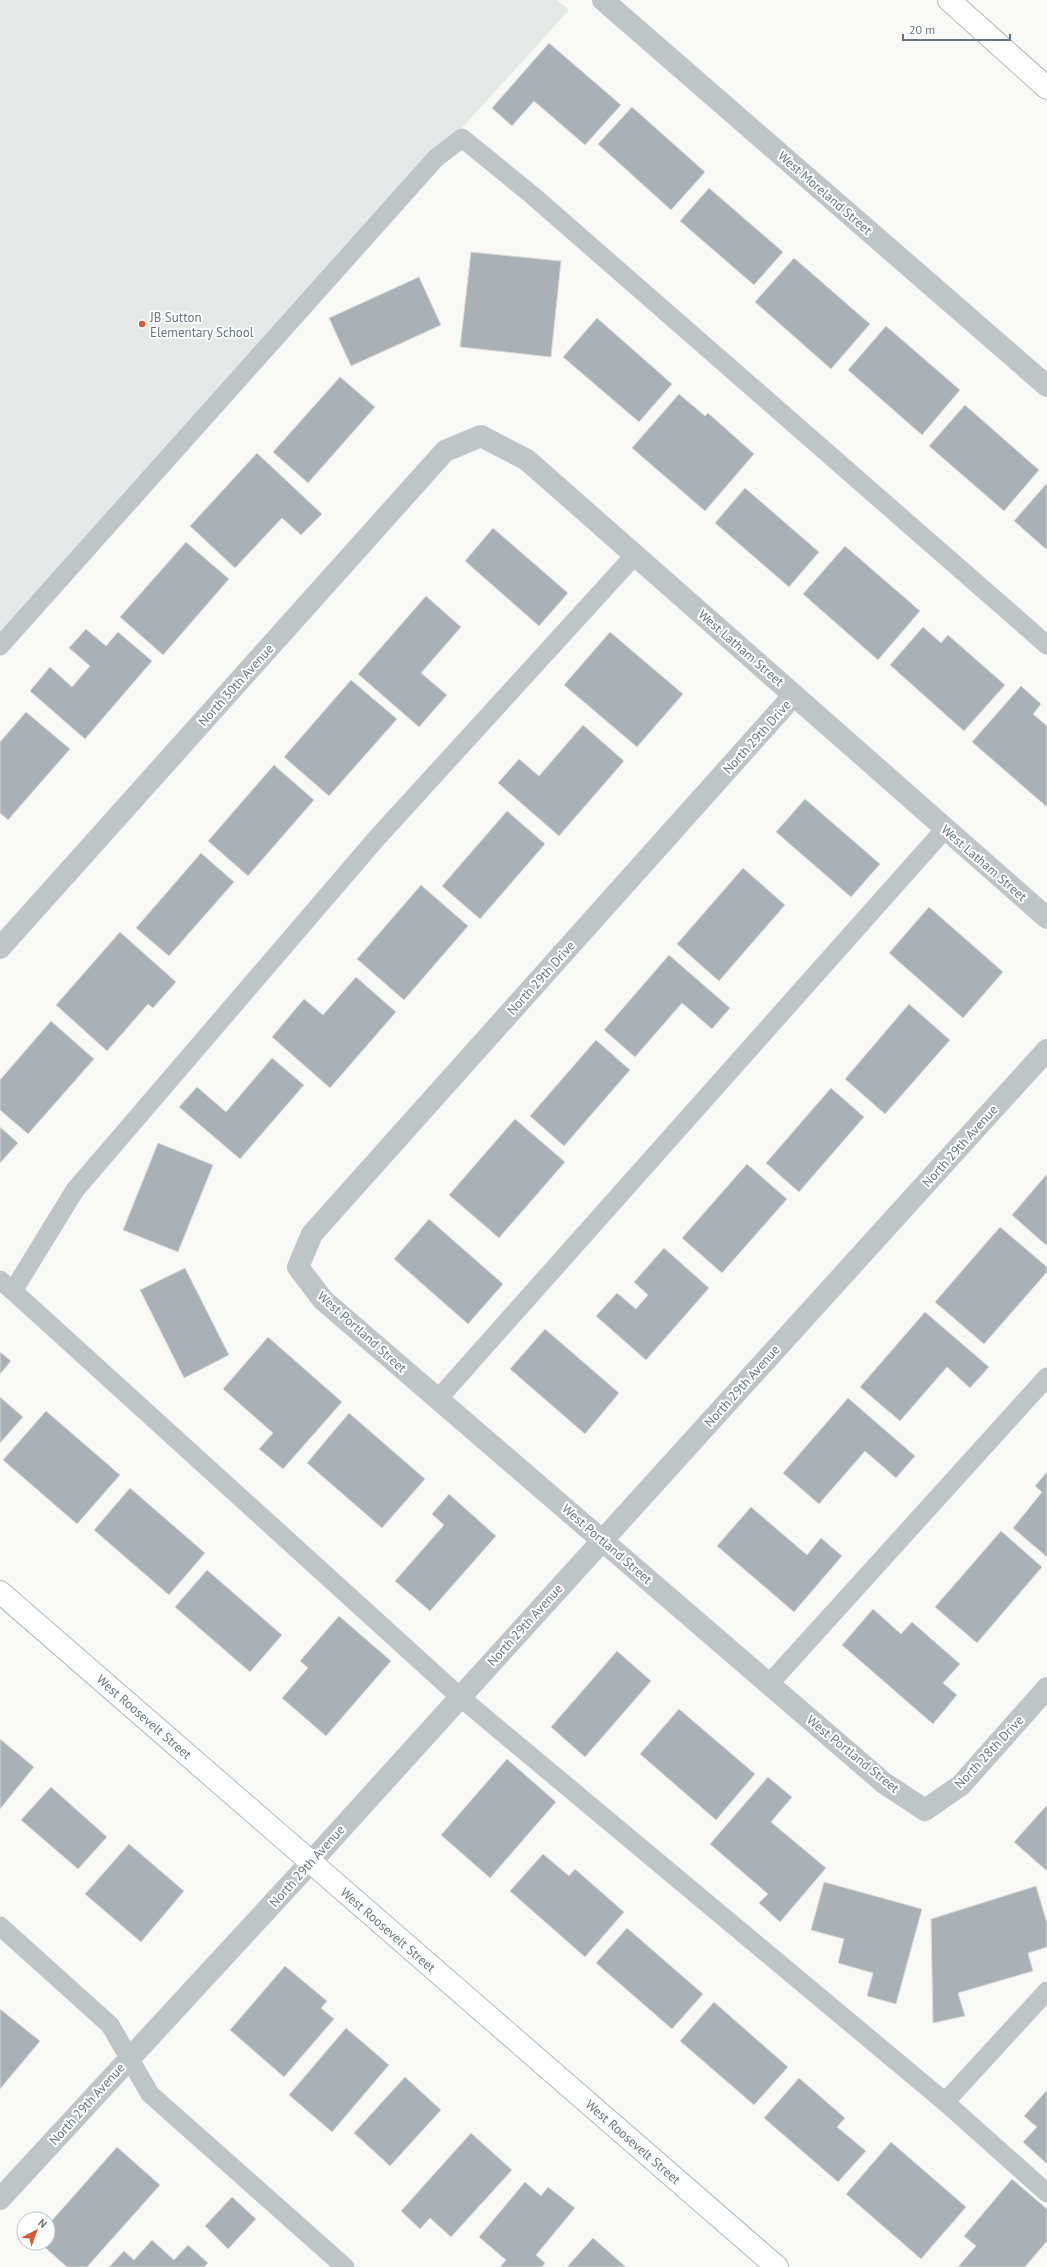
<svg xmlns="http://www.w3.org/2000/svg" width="1047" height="2267" viewBox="0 0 1047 2267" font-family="'PT Sans',sans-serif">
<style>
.built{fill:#e6e7e7}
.building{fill:#a9b1b6;stroke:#dadad8}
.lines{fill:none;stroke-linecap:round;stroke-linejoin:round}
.secondary-casing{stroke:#b2b8bc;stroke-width:24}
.highway-casing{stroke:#b3b7ba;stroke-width:24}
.lane{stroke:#bfc4c7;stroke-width:19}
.street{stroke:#bfc4c7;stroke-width:22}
.secondary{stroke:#fff;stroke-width:22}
.highway{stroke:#fff;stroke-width:22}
.poi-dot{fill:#d95a36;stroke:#fff;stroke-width:1.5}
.labels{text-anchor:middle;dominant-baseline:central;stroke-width:4;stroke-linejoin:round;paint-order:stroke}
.street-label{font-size:13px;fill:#65747f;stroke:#fff}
.poi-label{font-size:13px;fill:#65747f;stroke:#fff;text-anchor:start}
</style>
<rect width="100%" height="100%" fill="#f8f8f6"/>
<!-- built -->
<polygon class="built" points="0,0 557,0 569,10 0,638"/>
<!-- building -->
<g class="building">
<polygon points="549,43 621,105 585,145 534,101 512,126 492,108"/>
<polygon points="632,107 705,172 671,210 598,144"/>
<polygon points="709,188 783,252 754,285 680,221"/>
<polygon points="471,252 561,261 551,357 460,347"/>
<polygon points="794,258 870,324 831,369 755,302"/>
<polygon points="419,277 441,325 351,366 329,318"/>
<polygon points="597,318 672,384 639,422 563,357"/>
<polygon points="886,326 960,390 922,435 848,370"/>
<polygon points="340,377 375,407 308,483 273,452"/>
<polygon points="679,394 705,416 708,413 754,454 705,511 632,448"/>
<polygon points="965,405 1039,470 1004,511 929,446"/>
<polygon points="257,453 322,514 301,535 282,518 235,568 190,526"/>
<polygon points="1047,483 1047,550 1014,521"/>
<polygon points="745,488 819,552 789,587 715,523"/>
<polygon points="493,528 568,593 539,626 465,561"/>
<polygon points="186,542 229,579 163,655 120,617"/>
<polygon points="845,546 920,611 878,660 803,594"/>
<polygon points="426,596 461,627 421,673 447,695 419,727 358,674"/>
<polygon points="923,627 941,643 948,635 1005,685 964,731 890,665"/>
<polygon points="86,629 106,646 118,632 152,661 85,739 30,691 50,667 72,687 90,666 69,648"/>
<polygon points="610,632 683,694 637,747 564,685"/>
<polygon points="351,680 397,719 329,796 284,757"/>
<polygon points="1021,686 1041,704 1033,714 1047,726 1047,807 972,742"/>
<polygon points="26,712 70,749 8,820 0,813 0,742"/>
<polygon points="583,725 624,761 559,836 498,783 519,759 539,776"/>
<polygon points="274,765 314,800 248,876 208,841"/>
<polygon points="805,799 880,864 851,897 776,832"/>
<polygon points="507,811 545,844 480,919 442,886"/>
<polygon points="201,853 234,882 169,956 136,928"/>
<polygon points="743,868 785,905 719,981 677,944"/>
<polygon points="421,885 468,926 404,1000 357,959"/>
<polygon points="929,907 1003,972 963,1018 889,953"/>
<polygon points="120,932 176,982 153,1008 148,1004 107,1051 56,1005"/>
<polygon points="669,955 730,1008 712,1029 682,1003 635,1057 604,1030"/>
<polygon points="356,977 396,1012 330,1088 272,1037 304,999 323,1015"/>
<polygon points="909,1004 950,1040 885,1114 845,1079"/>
<polygon points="51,1021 94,1059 28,1134 0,1110 0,1080"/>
<polygon points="596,1040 630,1070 564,1146 530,1116"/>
<polygon points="272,1058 304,1085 240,1159 179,1107 197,1087 226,1112"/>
<polygon points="831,1088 864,1117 799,1192 766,1163"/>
<polygon points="515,1119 565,1162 499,1238 449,1195"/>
<polygon points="0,1127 18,1143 0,1163"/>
<polygon points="158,1143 213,1165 178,1252 123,1230"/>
<polygon points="747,1164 787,1199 722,1273 682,1238"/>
<polygon points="1047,1174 1047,1246 1012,1215"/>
<polygon points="429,1219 503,1284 468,1324 394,1259"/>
<polygon points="1000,1227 1047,1267 1047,1272 984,1344 935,1302"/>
<polygon points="664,1248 709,1288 646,1360 596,1316 617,1293 636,1309 648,1295 634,1282"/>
<polygon points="185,1268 229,1355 184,1378 140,1290"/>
<polygon points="925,1312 989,1367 970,1388 947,1367 900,1421 860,1387"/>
<polygon points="545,1329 619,1393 585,1434 510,1369"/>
<polygon points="268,1337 342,1402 283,1469 259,1449 273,1433 223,1389"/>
<polygon points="0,1352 11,1361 0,1374"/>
<polygon points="0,1397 23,1417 0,1443"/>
<polygon points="848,1398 915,1456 896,1478 865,1451 819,1504 783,1473"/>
<polygon points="46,1411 120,1475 77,1524 3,1460"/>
<polygon points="349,1413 425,1479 382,1528 307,1463"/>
<polygon points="1047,1472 1047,1557 1013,1528 1042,1492 1035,1486"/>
<polygon points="130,1488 205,1553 169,1595 94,1530"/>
<polygon points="449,1494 496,1536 430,1611 395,1581 444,1525 432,1514"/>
<polygon points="751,1507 807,1555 821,1538 842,1556 794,1612 717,1546"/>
<polygon points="1001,1531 1042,1567 977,1643 935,1607"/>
<polygon points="207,1570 282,1635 250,1672 175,1607"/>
<polygon points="873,1609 901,1634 912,1622 960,1664 943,1683 957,1695 933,1724 842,1645"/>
<polygon points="339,1616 391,1661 326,1736 282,1698 308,1668 300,1661"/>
<polygon points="617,1651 651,1681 585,1757 551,1727"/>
<polygon points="679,1709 755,1774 716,1820 640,1754"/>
<polygon points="0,1739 34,1767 0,1809"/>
<polygon points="507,1759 556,1802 490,1878 441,1835"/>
<polygon points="768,1777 792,1797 771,1822 826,1868 780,1922 759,1903 768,1894 710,1844"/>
<polygon points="51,1787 107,1837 78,1869 21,1820"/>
<polygon points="1047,1805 1047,1871 1014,1842"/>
<polygon points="129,1844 184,1891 141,1942 85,1894"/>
<polygon points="543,1854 569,1876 575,1869 624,1912 585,1957 510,1891"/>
<polygon points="824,1882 922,1909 896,2004 867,1996 873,1973 838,1963 844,1939 811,1930"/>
<polygon points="1036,1886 1047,1923 1047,1947 1028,1953 1033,1971 958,1993 965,2016 933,2023 931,1919"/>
<polygon points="627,1928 703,1994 672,2029 596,1963"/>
<polygon points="285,1966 327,2001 321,2008 334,2019 284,2077 230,2030"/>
<polygon points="714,2002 788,2067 754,2105 680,2041"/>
<polygon points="0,2009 40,2041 0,2089"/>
<polygon points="346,2028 389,2065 332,2132 289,2095"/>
<polygon points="405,2077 441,2110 390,2166 354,2133"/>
<polygon points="799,2078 845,2118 837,2127 866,2151 838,2182 764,2118"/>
<polygon points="1047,2090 1047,2164 1023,2142 1037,2127 1024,2116"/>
<polygon points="471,2133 512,2170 451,2237 430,2218 420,2229 401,2211"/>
<polygon points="891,2142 966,2207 921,2259 846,2194"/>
<polygon points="117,2147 160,2185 87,2267 67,2267 40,2243 48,2243 48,2225"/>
<polygon points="1012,2179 1047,2209 1047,2241 1025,2267 958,2267 976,2246 964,2236"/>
<polygon points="525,2182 541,2196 548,2187 575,2208 536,2255 545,2263 542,2267 500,2267 506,2260 479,2237"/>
<polygon points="232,2197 256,2219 228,2249 205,2226"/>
<polygon points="593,2238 626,2267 567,2267"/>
<polygon points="152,2240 174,2260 188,2245 208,2263 204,2267 109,2267 124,2251 134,2260"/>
</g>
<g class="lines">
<!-- secondary casing -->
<g class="secondary-casing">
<polyline id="secondary" points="0,1592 777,2267"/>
</g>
<!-- highway casing -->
<g class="highway-casing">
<polyline id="highway" points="949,0 1047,88"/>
</g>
<!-- lane -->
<g class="lane">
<polyline points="635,555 376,839 75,1190 13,1291 460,1697 945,2102 1047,2193"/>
<polyline points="0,646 436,158 462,138 532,195 1047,645"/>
<polyline points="0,1280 13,1291"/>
<polyline points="438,1399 945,829"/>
<polyline points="769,1684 1047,1377"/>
<polyline points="0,1926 110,2025 150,2094 345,2267"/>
<polyline points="945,2102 1047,1991"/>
</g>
<!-- street -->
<g class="street">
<polyline points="603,0 1047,386"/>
<polyline points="794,695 312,1234 298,1267 323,1300 884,1783 925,1810 961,1785 1047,1688"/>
<polyline points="0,948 445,451 481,436 527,460 1047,918"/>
<polyline points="0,2199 311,1862 1047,1050"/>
</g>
<!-- secondary -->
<use href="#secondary" class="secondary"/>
<!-- highway -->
<use href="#highway" class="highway"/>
</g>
<!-- markers -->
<circle class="poi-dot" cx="142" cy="324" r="4"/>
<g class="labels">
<!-- street labels -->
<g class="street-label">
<text transform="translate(825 193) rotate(41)">West Moreland Street</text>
<text transform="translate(741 648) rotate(41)">West Latham Street</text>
<text transform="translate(236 685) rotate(-48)">North 30th Avenue</text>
<text transform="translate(757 737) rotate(-48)">North 29th Drive</text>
<text transform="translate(984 863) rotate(41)">West Latham Street</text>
<text transform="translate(541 978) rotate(-48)">North 29th Drive</text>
<text transform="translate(960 1146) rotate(-48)">North 29th Avenue</text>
<text transform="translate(362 1332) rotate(42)">West Portland Street</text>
<text transform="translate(742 1386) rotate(-48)">North 29th Avenue</text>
<text transform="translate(607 1544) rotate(41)">West Portland Street</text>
<text transform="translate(525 1625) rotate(-48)">North 29th Avenue</text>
<text transform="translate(144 1717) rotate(41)">West Roosevelt Street</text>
<text transform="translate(989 1752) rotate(-47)">North 28th Drive</text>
<text transform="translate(853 1754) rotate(39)">West Portland Street</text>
<text transform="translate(307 1866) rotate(-48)">North 29th Avenue</text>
<text transform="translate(388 1930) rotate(41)">West Roosevelt Street</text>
<text transform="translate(87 2104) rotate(-48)">North 29th Avenue</text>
<text transform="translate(633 2142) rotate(41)">West Roosevelt Street</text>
</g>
<!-- poi labels -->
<g class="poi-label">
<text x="150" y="317">JB Sutton<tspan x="150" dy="15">Elementary School</tspan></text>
</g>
</g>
<!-- north arrow -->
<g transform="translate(36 2231) rotate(41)"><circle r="19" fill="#ffffff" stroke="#c1c7cc"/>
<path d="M0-3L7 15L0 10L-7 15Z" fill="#d95a36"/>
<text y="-6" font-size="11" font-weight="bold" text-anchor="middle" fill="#65747f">N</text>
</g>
<!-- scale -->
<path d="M903 34v6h107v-6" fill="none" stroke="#65747f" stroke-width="2"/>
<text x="909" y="34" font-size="12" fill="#65747f" stroke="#ffffff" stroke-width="3" paint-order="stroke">20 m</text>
</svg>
